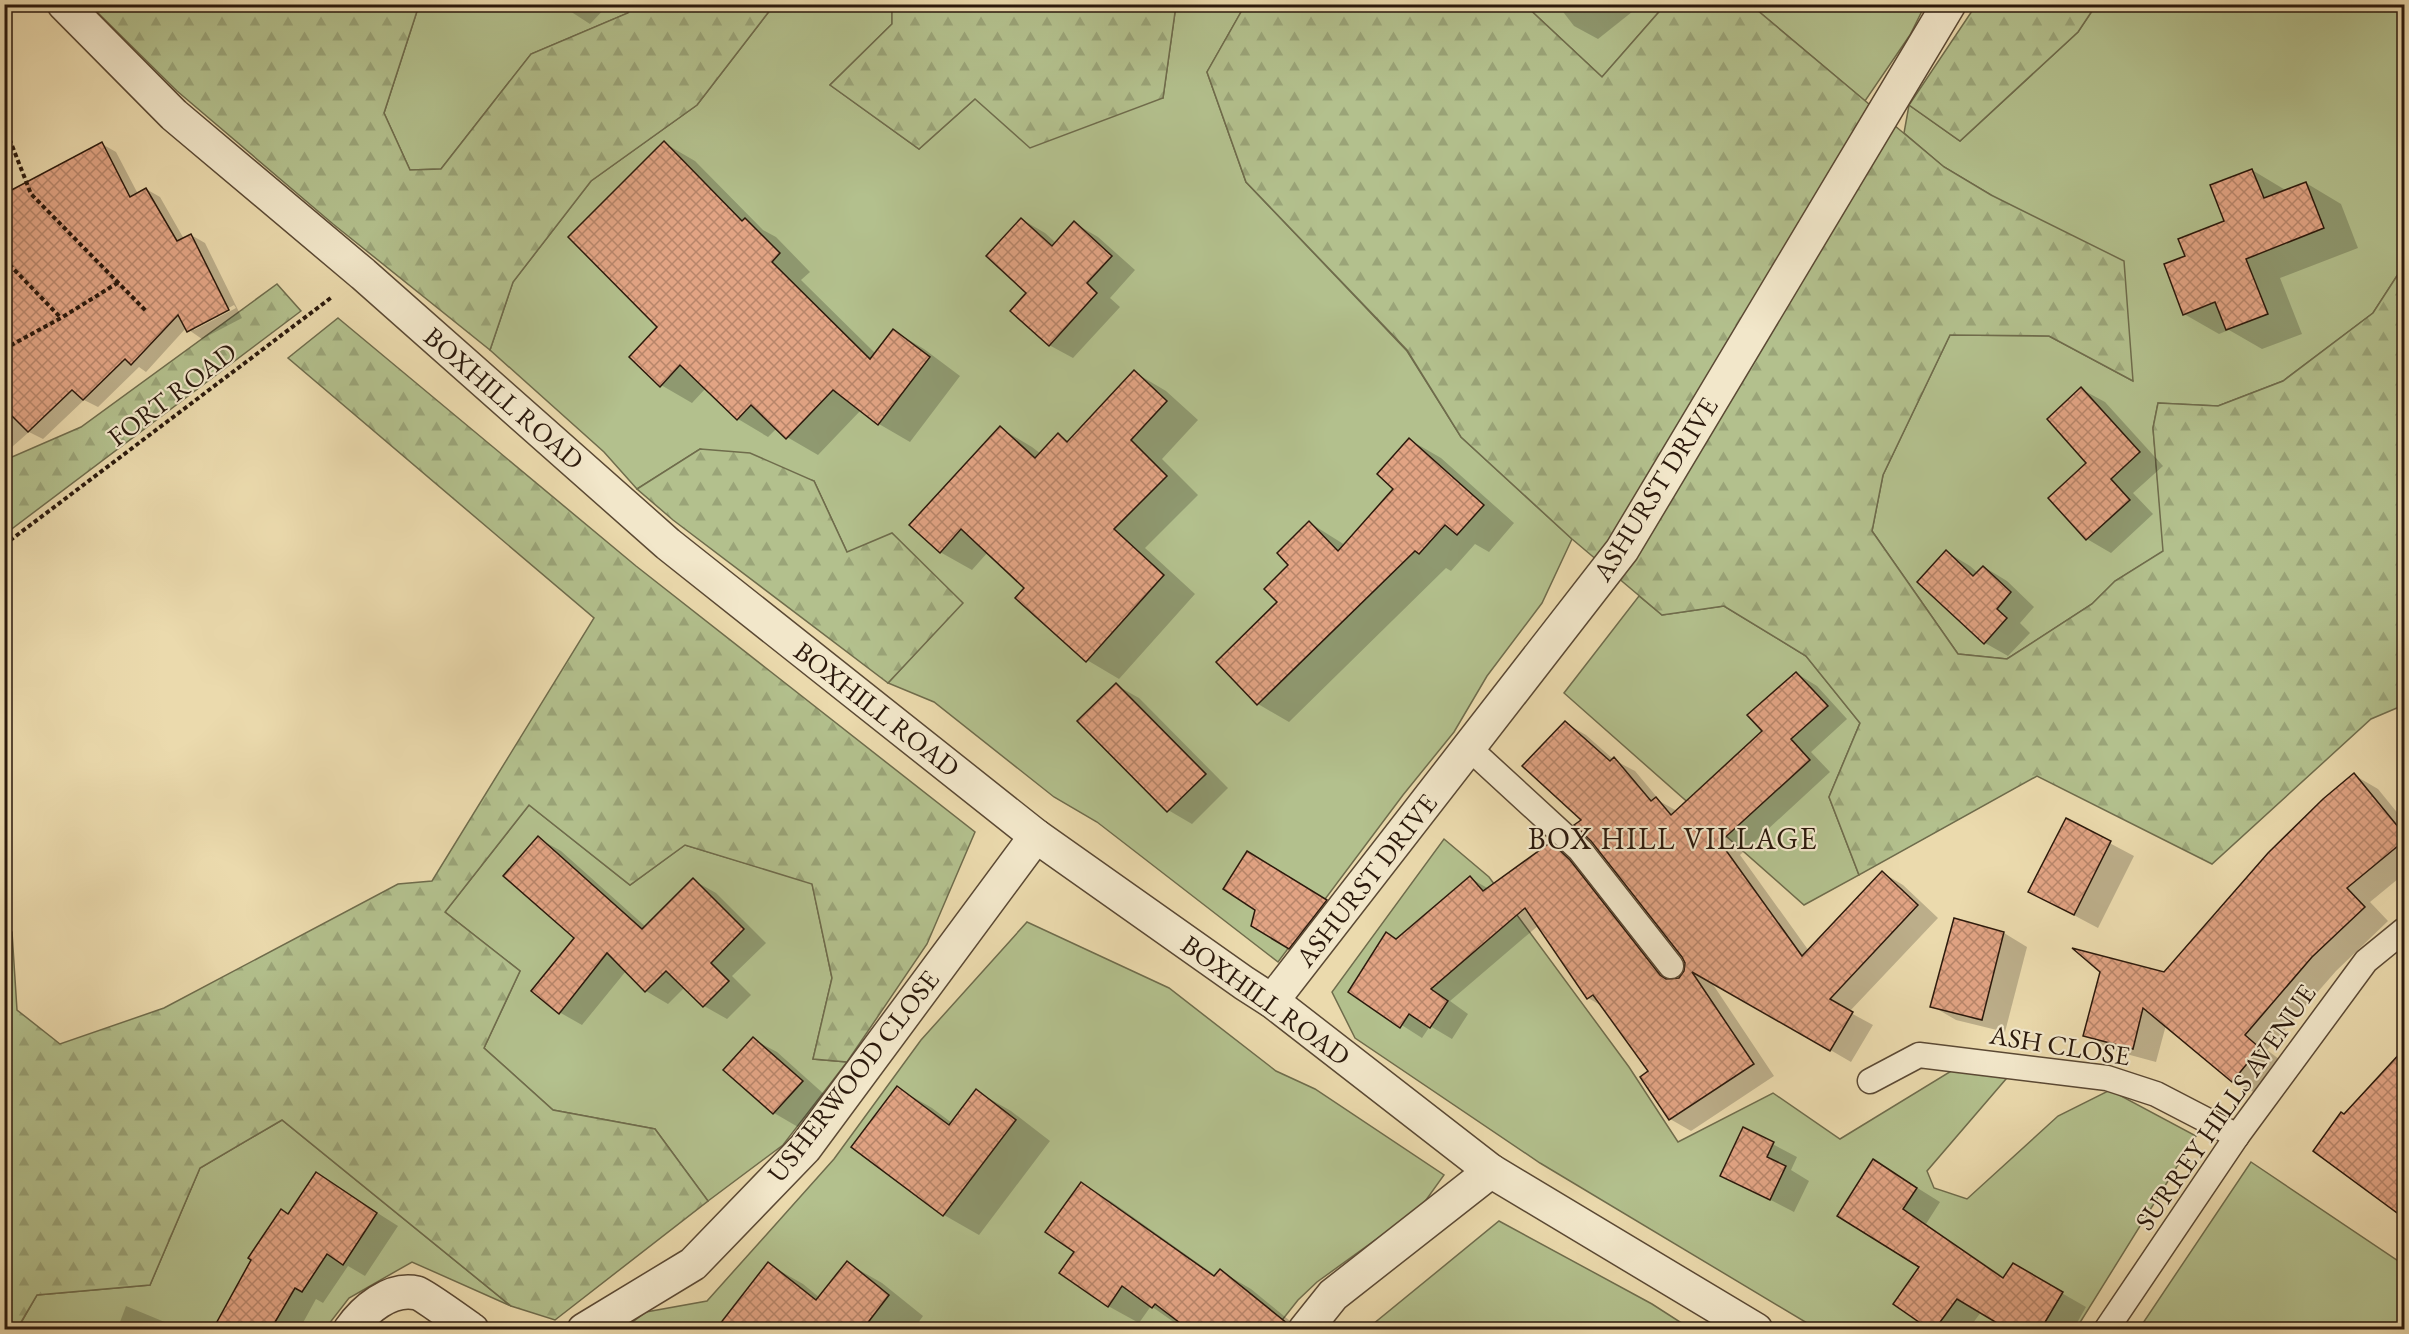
<svg xmlns="http://www.w3.org/2000/svg" width="2409" height="1334" viewBox="0 0 2409 1334" font-family="'EB Garamond',serif">
<style>
.green{fill:#b3c08d;stroke:#6f6c4c;stroke-width:1.5}
.forest{fill:url(#forest-firs);stroke:#6f6c4c;stroke-width:1.5}
.shadow{fill:#0003;fill-rule:evenodd}
.building{fill:url(#building-cross-hatch);stroke:#2b190c;stroke-width:1.5}
.lines{fill:none;stroke-linecap:round;stroke-linejoin:round}
.service-casing{stroke:#5b4934;stroke-width:27}
.minor-casing{stroke:#5b4934;stroke-width:36}
.path{stroke:#2b190c;stroke-width:4;stroke-dasharray:4.5 3;stroke-linecap:butt}
.service{stroke:#f2e7ca;stroke-width:24}
.minor{stroke:#f2e7ca;stroke-width:33}
.labels{text-anchor:middle;dominant-baseline:central;stroke-width:4.5;stroke-linejoin:round;paint-order:stroke}
.street-label{font-size:27px;fill:#2b190c;stroke:#f2e7ca}
.quarter-label{font-size:30px;letter-spacing:1.5px;fill:#2b190c;stroke:#f2e7ca}
</style>
<defs>
<pattern id="forest-firs" width="22" height="20" patternUnits="userSpaceOnUse" patternTransform="scale(1.5)"><rect width="22" height="20" fill="#b3c08d"/><path d="M5 1l3.5 6h-7zM16 11l3.5 6h-7z" fill="#9aa478"/></pattern>
<pattern id="building-cross-hatch" width="8" height="8" patternUnits="userSpaceOnUse" patternTransform="scale(1.5)"><rect width="8" height="8" fill="#e2a484"/><path d="M0 0l8 8M0 8l8-8" fill="none" stroke="#b7856a"/></pattern>
</defs>
<rect width="100%" height="100%" fill="#ebdaad"/>
<filter id="stains"><feTurbulence type="fractalNoise" baseFrequency=".00333" numOctaves="4"/><feColorMatrix values="0 0 0 0 .2 0 0 0 0 .09 0 0 0 0 .02 0 0 0 .5 -.17"/></filter>
<radialGradient id="worn" r=".72"><stop offset=".6" stop-color="#630" stop-opacity="0"/><stop offset="1" stop-color="#630" stop-opacity=".3"/></radialGradient>
<!-- green -->
<g class="green">
<polygon points="419,5 634,5 628,13 531,54 441,169 410,170 384,113"/>
<polygon points="774,5 892,5 892,24 830,85 919,149 976,98 1163,98 1176,5 1245,5 1207,72 1246,182 1407,351 1461,437 1572,539 1542,603 1487,676 1454,732 1403,795 1278,962 1097,822 1054,797 934,702 888,683 962,603 847,552 814,481 700,449 637,489 604,452 490,350 513,282 591,181 697,105"/>
<polygon points="1525,5 1665,5 1602,77"/>
<polygon points="1751,5 1925,5 1910,35 1865,101"/>
<polygon points="2096,5 2404,5 2404,265 2373,313 2283,381 2218,406 2158,403 2153,428 2164,551 2115,581 2092,604 2007,659 1958,654 1872,531 1883,475 1950,335 2049,336 2133,381 1991,195 1944,167 1904,133 1909,105 1960,141 2078,32"/>
<polygon points="1639,596 1662,615 1724,606 1806,656 1860,723 1829,797 1859,875 1804,905 1564,693"/>
<polygon points="529,805 630,885 685,845 812,883 832,978 813,1059 847,1062 783,1145 708,1201 655,1129 553,1110 484,1048 520,971 445,912"/>
<polygon points="1444,839 1489,877 1629,1067 1678,1142 1773,1093 1840,1139 1961,1065 2012,1072 1927,1171 1934,1188 1967,1199 2058,1116 2110,1090 2196,1136 2076,1329 1817,1329 1540,1163 1355,1038 1332,992"/>
<polygon points="1027,922 1169,988 1276,1071 1315,1089 1444,1175 1421,1207 1317,1282 1298,1300 1275,1329 622,1330 646,1312 707,1301 834,1159 921,1040"/>
<polygon points="282,1120 511,1306 412,1262 349,1298 325,1329 17,1330 37,1295 150,1285 200,1168"/>
<polygon points="2251,1162 2404,1265 2404,1329 2139,1329"/>
<polygon points="1499,1221 1652,1304 1691,1329 1367,1329"/>
</g>
<!-- forest -->
<g class="forest">
<polygon points="90,5 419,5 384,113 410,170 441,169 531,54 628,13 634,5 774,5 697,105 591,181 513,282 490,350 333,224 177,91"/>
<polygon points="892,5 1176,5 1163,98 1030,148 975,99 919,149 830,85 892,24"/>
<polygon points="1245,5 1525,5 1602,77 1665,5 1751,5 1944,167 1991,195 2124,261 2133,381 2049,336 1950,335 1883,475 1872,531 1958,654 2007,659 2092,604 2115,581 2163,551 2153,428 2158,403 2218,406 2283,381 2373,313 2404,265 2404,705 2371,719 2212,864 2037,776 1859,875 1829,797 1860,723 1806,656 1724,606 1662,615 1572,539 1461,437 1407,350 1246,182 1207,72"/>
<polygon points="1976,5 2096,5 2078,32 1960,141 1909,105"/>
<polygon points="277,284 301,311 5,534 5,460 81,427"/>
<polygon points="338,318 636,566 975,832 927,944 847,1062 813,1059 832,978 812,884 685,845 630,885 529,805 445,912 520,971 484,1048 553,1110 655,1129 708,1201 555,1320 511,1306 282,1120 200,1168 150,1285 37,1295 17,1329 5,1329 5,924 12,932 17,1010 60,1044 164,1008 398,884 432,881 594,618 288,358"/>
<polygon points="700,449 750,453 814,481 847,552 892,533 963,603 888,683 673,520 637,489"/>
</g>
<!-- shadow -->
<g class="shadow">
<polygon points="559,4 609,4 590,24"/>
<polygon points="1557,4 1642,4 1598,39 1574,26"/>
<polygon points="664,143 695,161 763,230 776,237 810,272 801,280 876,354 894,331 924,349 960,376 910,442 879,424 861,410 818,455 787,437 777,428 768,437 738,419 706,388 692,403 661,385 660,327"/>
<path d="M 102,144 L 116,152 L 138,194 L 146,189 L 160,197 L 184,239 L 191,235 L 205,243 L 242,318 L 202,339 L 186,328 L 146,372 L 139,367 L 98,407 L 84,400 L 43,439 L 29,432 L 4,454 L 4,194 L 6,195 ZM 234,305 L 236,308 L 194,330 L 194,327 Z"/>
<polygon points="2252,170 2287,191 2306,183 2341,204 2358,248 2280,278 2302,334 2262,349 2229,330 2219,334 2184,314 2187,257 2226,222"/>
<polygon points="1021,219 1045,233 1056,243 1074,223 1098,237 1135,270 1110,298 1120,307 1073,358 1049,345 1028,292"/>
<polygon points="1134,372 1166,391 1198,420 1162,459 1198,495 1145,548 1195,594 1119,679 1087,660 1026,588 988,552 972,570 940,552 1000,428 1032,447 1041,454 1058,435 1069,442"/>
<polygon points="2081,389 2105,402 2163,466 2133,493 2153,514 2111,553 2087,539 2050,498 2088,463"/>
<polygon points="1410,440 1441,458 1514,523 1489,552 1475,544 1451,571 1446,568 1289,722 1258,704 1279,602 1290,565 1310,523 1345,545 1396,489"/>
<polygon points="1947,552 1970,566 1978,573 1984,567 2007,581 2034,607 2020,623 2030,633 2008,656 1985,643"/>
<polygon points="1796,673 1817,686 1847,719 1811,752 1830,772 1740,855 1809,951 1883,873 1903,885 1938,918 1849,1012 1873,1025 1851,1062 1710,980 1774,1076 1691,1131 1670,1119 1650,1071 1604,1007 1588,998 1539,925 1450,1001 1468,1014 1452,1039 1430,1026 1422,1038 1350,992 1397,940 1470,878 1489,889 1551,844 1572,856 1590,873 1675,981 1681,978 1687,965 1684,956 1584,821 1565,723 1586,735 1614,760 1635,771 1661,802 1677,811 1764,731"/>
<polygon points="1116,685 1139,698 1228,788 1192,824 1168,810"/>
<polygon points="2354,775 2378,789 2404,821 2404,874 2370,902 2388,921 2336,971 2267,1050 2283,1062 2257,1094 2233,1081 2166,1025 2156,1062 2108,1049 2085,1035 2165,974"/>
<polygon points="2066,820 2134,856 2098,928 2030,892"/>
<polygon points="538,838 561,851 646,927 693,880 716,893 766,943 732,976 751,995 727,1019 704,1006 685,987 668,1004 646,991 626,971 582,1025 559,1012 576,938"/>
<polygon points="1271,866 1350,915 1313,962 1289,948"/>
<polygon points="2004,933 2027,947 2005,1032 1956,1020 1932,1006"/>
<polygon points="753,1039 777,1052 825,1095 798,1127 774,1113 725,1070"/>
<polygon points="2404,1051 2404,1215 2398,1211 2345,1116"/>
<polygon points="897,1088 932,1108 952,1123 976,1091 1011,1111 1050,1141 979,1235 944,1215 854,1147"/>
<polygon points="1744,1129 1797,1157 1791,1170 1809,1181 1794,1212 1722,1175"/>
<polygon points="1874,1161 1940,1202 1926,1224 2005,1278 2013,1265 2086,1307 2073,1330 2010,1330 1981,1312 1968,1330 1932,1330 1895,1303 1921,1267"/>
<polygon points="316,1174 398,1226 365,1276 348,1266 323,1303 316,1299 299,1330 262,1330 226,1309"/>
<polygon points="1081,1184 1112,1202 1216,1276 1220,1271 1251,1289 1301,1330 1185,1330 1151,1306 1139,1323 1108,1306 1076,1252"/>
<polygon points="847,1263 882,1283 923,1316 913,1330 743,1330 727,1317 768,1264 803,1284 820,1298"/>
<polygon points="126,1306 184,1330 117,1330"/>
</g>
<!-- building -->
<g class="building">
<polygon points="664,141 742,221 745,218 780,253 772,262 870,359 893,329 930,357 878,425 833,390 786,439 751,405 737,420 680,365 660,387 629,357 657,327 568,237"/>
<polygon points="102,142 130,197 146,188 177,241 191,234 229,310 187,332 178,315 131,365 125,359 83,400 72,390 28,432 4,408 4,194"/>
<polygon points="2252,169 2264,198 2306,182 2324,228 2246,259 2268,314 2226,330 2215,302 2183,315 2164,264 2185,256 2178,239 2224,221 2210,185"/>
<polygon points="1021,218 1052,246 1074,221 1112,256 1087,283 1097,293 1049,346 1010,311 1026,293 986,256"/>
<polygon points="1134,370 1167,401 1131,440 1167,476 1114,529 1164,575 1086,662 1015,598 1024,588 961,529 940,553 909,525 1000,426 1035,458 1058,433 1067,442"/>
<polygon points="2081,387 2140,452 2111,479 2130,500 2086,540 2048,498 2086,463 2047,419"/>
<polygon points="1409,438 1484,505 1457,535 1445,525 1419,554 1415,551 1257,705 1216,662 1277,602 1264,589 1288,565 1277,553 1309,521 1338,551 1393,489 1377,474"/>
<polygon points="1946,550 1973,576 1983,566 2011,592 1997,609 2007,618 1984,644 1917,582"/>
<polygon points="1796,672 1828,706 1791,739 1810,760 1720,842 1802,956 1882,871 1918,905 1830,999 1853,1012 1830,1051 1692,972 1754,1064 1669,1120 1640,1077 1648,1071 1593,995 1587,999 1525,908 1431,989 1448,1001 1430,1028 1409,1014 1400,1028 1348,992 1386,932 1396,939 1470,876 1483,891 1551,842 1570,860 1660,975 1666,979 1679,978 1684,971 1685,963 1682,957 1591,841 1574,825 1581,820 1522,766 1565,721 1610,761 1614,757 1651,801 1656,797 1671,815 1762,731 1747,715"/>
<polygon points="1116,683 1206,774 1167,812 1077,721"/>
<polygon points="2354,773 2404,834 2404,841 2347,888 2365,907 2312,957 2245,1035 2260,1048 2232,1082 2143,1008 2133,1049 2083,1036 2100,972 2072,948 2164,972 2268,853 2323,799"/>
<polygon points="2066,818 2111,841 2074,915 2028,892"/>
<polygon points="538,836 642,929 693,878 744,929 711,963 729,981 703,1007 666,971 645,992 607,953 559,1014 531,991 574,938 503,876"/>
<polygon points="1247,851 1327,900 1289,949 1251,926 1255,910 1223,889"/>
<polygon points="1954,918 2004,932 1982,1020 1930,1007"/>
<polygon points="753,1037 803,1081 773,1114 723,1070"/>
<polygon points="2404,1049 2404,1218 2313,1151 2341,1112 2344,1114"/>
<polygon points="897,1086 949,1125 976,1089 1016,1120 943,1216 851,1147"/>
<polygon points="1743,1127 1774,1142 1767,1157 1786,1166 1770,1200 1720,1176"/>
<polygon points="1873,1159 1917,1188 1903,1209 2003,1278 2013,1263 2063,1292 2041,1329 2007,1329 1957,1299 1935,1329 1929,1329 1893,1304 1919,1267 1837,1216"/>
<polygon points="316,1172 377,1213 343,1265 327,1254 302,1292 295,1288 271,1329 213,1329 251,1260 248,1258 281,1209 288,1214"/>
<polygon points="1081,1182 1214,1276 1220,1269 1288,1324 1287,1329 1188,1329 1155,1304 1152,1308 1122,1286 1108,1307 1059,1273 1074,1252 1045,1232"/>
<polygon points="847,1261 889,1295 863,1329 716,1329 768,1262 816,1300"/>
</g>
<g class="lines">
<!-- service casing -->
<g class="service-casing">
<g id="service">
<polyline points="1469,748 1580,850 1671,966"/>
<polyline points="1870,1081 1919,1055 2107,1078 2156,1094 2237,1136"/>
<polyline points="2106,1330 2237,1136 2366,961 2404,930"/>
</g>
</g>
<!-- minor casing -->
<g class="minor-casing">
<g id="minor">
<polyline points="64,4 174,115 363,274 668,544 1036,836 1244,983 1272,1001 1491,1171 1756,1330"/>
<polyline points="1272,1001 1622,550 1949,4"/>
<path d="M 350,1330 C 364,1310 390,1287 417,1293 C 424,1295 462,1323 472,1330"/>
<polyline points="584,1330 693,1264 805,1148 1036,836"/>
<polyline points="1305,1330 1333,1295 1491,1171"/>
</g>
</g>
<!-- path -->
<g class="path">
<polyline points="4,125 31,194 147,312"/>
<polyline points="4,259 61,318"/>
<polyline points="4,349 61,318 119,282"/>
<polyline points="4,545 332,297"/>
</g>
<!-- service -->
<use href="#service" class="service"/>
<!-- minor -->
<use href="#minor" class="minor"/>
</g>
<g class="labels">
<!-- street labels -->
<g class="street-label">
<text transform="translate(172 394) rotate(-37)">FORT ROAD</text>
<text transform="translate(504 398) rotate(41)">BOXHILL ROAD</text>
<text transform="translate(1655 489) rotate(-58)">ASHURST DRIVE</text>
<text transform="translate(877 709) rotate(38)">BOXHILL ROAD</text>
<text transform="translate(1366 880) rotate(-52)">ASHURST DRIVE</text>
<text transform="translate(1266 1000) rotate(36)">BOXHILL ROAD</text>
<text transform="translate(2060 1045) rotate(9)">ASH CLOSE</text>
<text transform="translate(853 1076) rotate(-52)">USHERWOOD CLOSE</text>
<text transform="translate(2225 1107) rotate(-55)">SURREY HILLS AVENUE</text>
</g>
<!-- quarter labels -->
<g class="quarter-label">
<text x="1673" y="838">BOX HILL VILLAGE</text>
</g>
</g>
<!-- margin -->
<rect width="2409" height="1334" fill="none" stroke="#ebdaad" stroke-width="24"/>
<rect x="6" y="6" width="2397" height="1322" fill="none" stroke="#2b190c" stroke-width="3"/>
<rect x="12" y="12" width="2385" height="1310" fill="none" stroke="#2b190c" stroke-width="1.5"/>
<rect width="100%" height="100%" filter="url(#stains)"/>
<rect width="100%" height="100%" fill="url(#worn)"/>
</svg>
